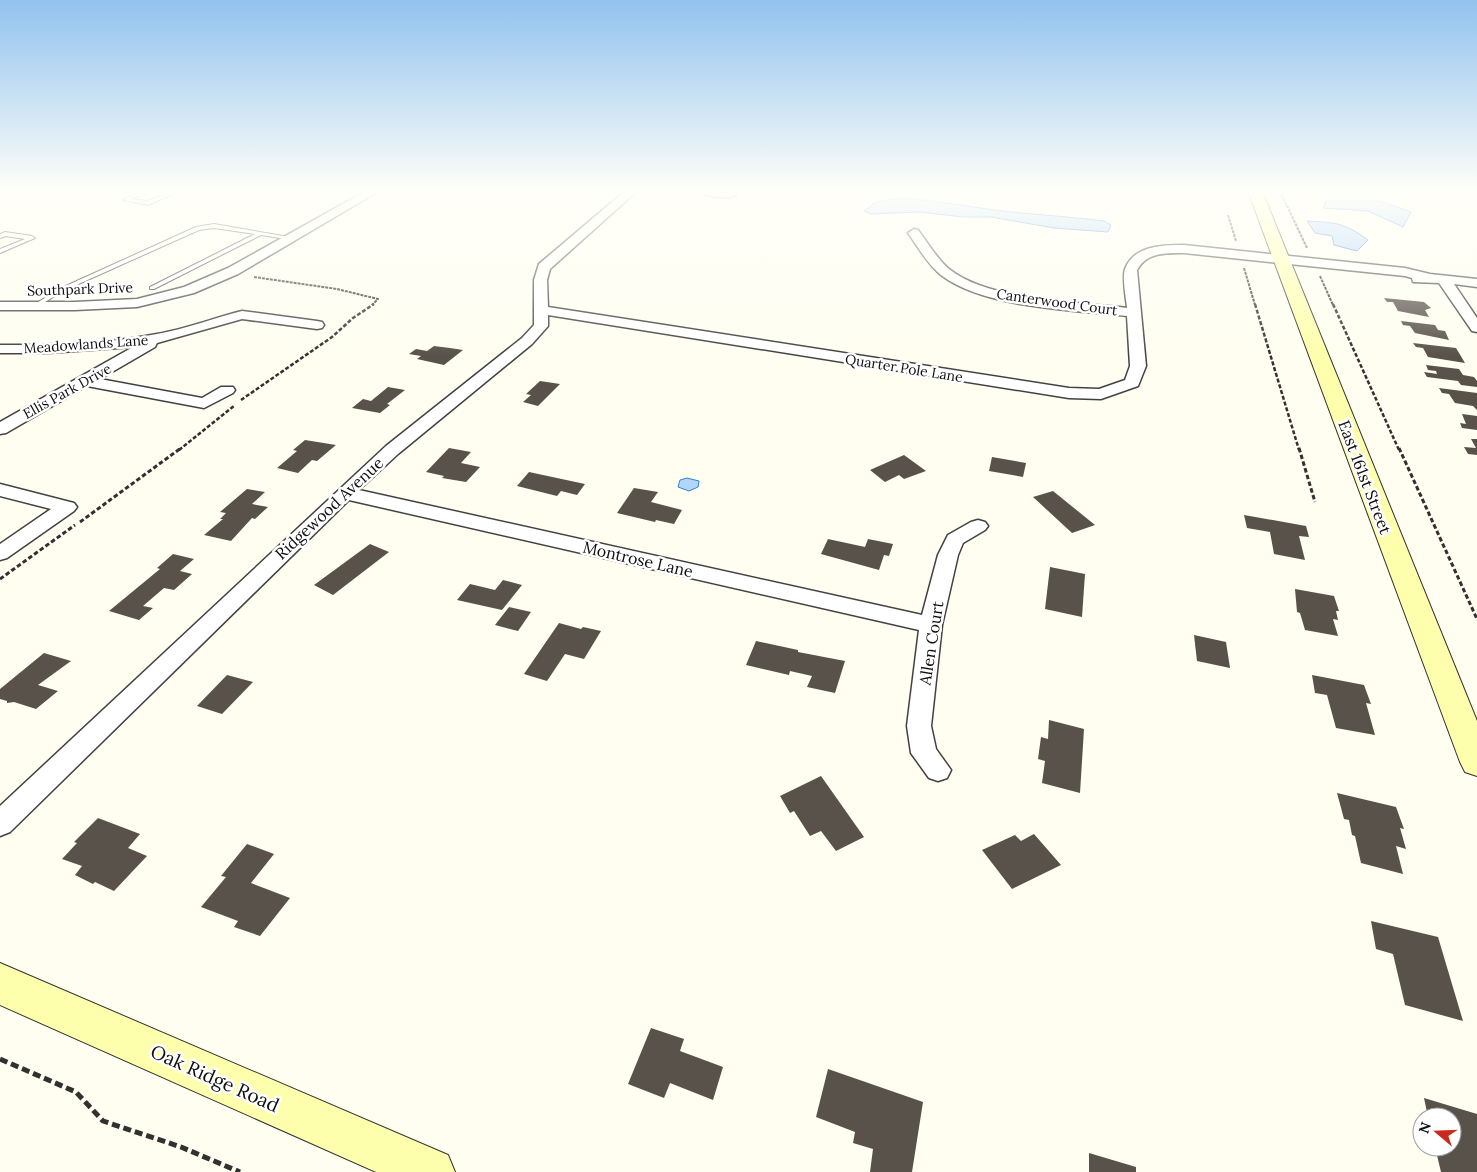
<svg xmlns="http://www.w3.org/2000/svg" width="1477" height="1172" viewBox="0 0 1477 1172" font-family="Lora,serif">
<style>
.water{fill:#b2d6fa;stroke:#3481d6}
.building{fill:#58524a}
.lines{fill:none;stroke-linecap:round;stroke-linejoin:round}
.lane-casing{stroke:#424242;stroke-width:2}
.street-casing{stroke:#424242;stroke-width:3}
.secondary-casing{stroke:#313131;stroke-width:2}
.path-far3{stroke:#313131;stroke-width:2;stroke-dasharray:3 1;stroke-linecap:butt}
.path-far2{stroke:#313131;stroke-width:2.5;stroke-dasharray:4 2;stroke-linecap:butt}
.path-far1{stroke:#313131;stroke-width:3;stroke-dasharray:4.5 2.5;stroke-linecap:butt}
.path{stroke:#313131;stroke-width:5;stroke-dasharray:8 4;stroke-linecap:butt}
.lane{fill:#fff;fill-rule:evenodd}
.street{fill:#fff;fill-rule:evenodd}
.secondary{fill:#feffac;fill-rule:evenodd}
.labels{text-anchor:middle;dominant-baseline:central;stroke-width:5;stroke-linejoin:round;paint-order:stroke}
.far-street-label{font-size:14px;fill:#0f0f0f;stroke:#fff}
.street-label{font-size:16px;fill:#0f0f0f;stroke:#fff}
.near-street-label{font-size:19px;fill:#0f0f0f;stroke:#fff}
</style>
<rect width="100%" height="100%" fill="#fffef1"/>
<!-- water -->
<g class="water">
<path d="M 904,198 C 940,201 975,208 1011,212 C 1042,215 1073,217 1104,221 L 1111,225 L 1108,232 L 1054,228 L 991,217 L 963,217 L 919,212 L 871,214 L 864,211 L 876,202 Z"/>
<polygon points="1326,201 1380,201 1411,212 1403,227 1368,211 1323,208"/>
<path d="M 1307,221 C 1337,223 1343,222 1368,240 L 1357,251 L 1334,245 L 1332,236 L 1315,233 Z"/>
<polygon points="687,478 699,481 698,487 689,491 678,487 680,480"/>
</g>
<!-- building -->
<g class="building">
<polygon points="1384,298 1424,302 1431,308 1425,310 1429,317 1398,311 1393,302 1387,302"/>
<polygon points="1401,321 1435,325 1438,330 1445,331 1449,340 1415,333 1410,326 1403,325"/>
<polygon points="1413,343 1456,348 1465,363 1428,357 1423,348 1416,347"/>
<polygon points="434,346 450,348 463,350 444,365 417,359 421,356 409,354 416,349 427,351"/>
<polygon points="1426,365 1459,369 1463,375 1474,377 1477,381 1477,387 1461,385 1458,381 1427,377 1424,372 1437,374 1436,371 1428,370"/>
<polygon points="540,381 560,384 538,406 523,402 531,395 526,394"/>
<polygon points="388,387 405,390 387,404 390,405 380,413 352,408 363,399 371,401"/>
<polygon points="1439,388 1477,393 1477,410 1473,406 1455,403 1449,394 1442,393"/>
<polygon points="1462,414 1477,416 1477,430 1462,428 1460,423 1466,424"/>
<polygon points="1471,439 1477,439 1477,455 1468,454 1464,447 1476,448"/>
<polygon points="305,440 336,445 317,461 312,460 298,473 277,468 297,451 293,450"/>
<polygon points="449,448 471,452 461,463 480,467 466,482 442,478 444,476 426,472"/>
<polygon points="904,455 926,471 904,479 899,475 885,482 870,470"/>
<polygon points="992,457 1026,463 1023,477 989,471"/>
<polygon points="529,472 585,484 577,495 561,491 557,496 517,486"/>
<polygon points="634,488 658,492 651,502 682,510 674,524 656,520 655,522 617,513"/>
<polygon points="247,489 265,492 252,504 268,507 255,519 252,518 231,541 204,535 223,519 220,519 226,513 220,512"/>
<polygon points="1053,491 1095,525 1072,533 1033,497"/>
<polygon points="1244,515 1306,526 1309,537 1299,536 1305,560 1274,554 1270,532 1247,528"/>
<polygon points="828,539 865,547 868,539 893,544 889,556 884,555 879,570 821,554"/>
<polygon points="370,544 389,552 333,595 314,585"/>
<polygon points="173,554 194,559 180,571 192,574 174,590 164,588 143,606 153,608 139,620 109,611 160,569 157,568"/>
<polygon points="1050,567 1085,574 1082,617 1045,609"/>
<polygon points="503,580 522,585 502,610 457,600 470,584 495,590"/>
<polygon points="1295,589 1334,596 1339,611 1336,611 1338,620 1333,619 1338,636 1305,630 1300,613 1297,612"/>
<polygon points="509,607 531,612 518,631 495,625"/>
<polygon points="559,623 581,629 583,627 601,631 584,659 565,654 547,681 524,674"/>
<polygon points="1194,635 1226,642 1230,668 1197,661"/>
<polygon points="756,641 798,650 798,652 845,661 835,693 807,687 812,676 790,671 789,675 746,665"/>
<polygon points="44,653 71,661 38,685 58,691 36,709 14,702 7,703 7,701 0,699 0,689"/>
<polygon points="227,675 253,682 222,714 197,706"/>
<polygon points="1312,675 1364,685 1371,704 1366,703 1375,735 1336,728 1327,695 1315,693"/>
<polygon points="1049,720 1084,729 1080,793 1042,783 1045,761 1038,759 1041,737 1048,739"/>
<polygon points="821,776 864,837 836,851 821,831 810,836 794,811 790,813 780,796"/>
<polygon points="1337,793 1396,807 1404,829 1400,828 1406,849 1396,846 1403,874 1361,863 1355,836 1352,835 1349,820 1344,819"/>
<polygon points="98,818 140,834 128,848 147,856 114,891 95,882 93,884 75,875 82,866 62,859 77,843 74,842"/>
<polygon points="1034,834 1061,865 1012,889 982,850 1015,835 1021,841"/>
<polygon points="247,844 274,854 251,883 290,898 260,936 234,927 238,921 201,907 226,877 221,876"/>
<polygon points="1371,921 1438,937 1463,1021 1405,1005 1393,954 1376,949"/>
<polygon points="651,1028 684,1039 680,1051 723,1067 713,1100 670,1083 664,1098 628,1084"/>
<polygon points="828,1069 923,1102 912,1172 870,1172 873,1149 853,1143 855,1132 816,1117"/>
<polygon points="1424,1098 1477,1114 1477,1172 1441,1172 1435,1147 1452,1147 1452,1117 1428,1117"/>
<polygon points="1089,1153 1136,1167 1136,1172 1089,1172"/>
</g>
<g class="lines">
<!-- lane casing -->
<g class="lane-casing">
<g id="lane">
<polygon points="142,191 150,191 131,199 147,201 173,191 180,191 148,205 123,200"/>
<polygon points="214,224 295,238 292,240 261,235 154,289 150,289 150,287 255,234 214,228 199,230 63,291 37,307 32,306 59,289 196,227"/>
<polygon points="5,232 32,236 35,238 0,253 0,249 25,239 6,236 0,238 0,234"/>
</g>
</g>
<!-- street casing -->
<g class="street-casing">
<g id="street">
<polygon points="366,191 379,191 238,274 194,293 137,307 75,310 0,310 0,302 75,302 137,299 184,287 228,268"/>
<path d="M 625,191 L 637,191 L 550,269 L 547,280 L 548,307 L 1069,388 L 1099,389 L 1125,380 L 1130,366 L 1127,316 C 1074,310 984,308 941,275 C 928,265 918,247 908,233 L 914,229 L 918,230 C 928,243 937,259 949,269 C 989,301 1077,302 1127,308 C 1126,297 1122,279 1125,269 C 1134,245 1164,245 1184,245 L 1405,268 L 1430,274 L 1477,279 L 1477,287 L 1454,284 L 1477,318 L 1477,332 L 1472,331 L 1439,283 L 1413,282 L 1412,278 L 1405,276 L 1184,253 C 1166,253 1147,252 1137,270 L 1146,366 L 1138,386 L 1101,399 L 1069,398 L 548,315 L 548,326 L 532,344 L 398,454 L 359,490 L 922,615 L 938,555 L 948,535 L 971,522 L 978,520 L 985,522 L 988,526 L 985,530 L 963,543 L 958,555 L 942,625 L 931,726 L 936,749 L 951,770 L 947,778 L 938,781 L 929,778 L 911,753 L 907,726 L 919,630 L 349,500 L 10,832 L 0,836 L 0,806 L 386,446 L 522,338 L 534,325 L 534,280 L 539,264 Z"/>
<path d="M 699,191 L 733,191 L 737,194 C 731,200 705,197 699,191 Z"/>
<path d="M 242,311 L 317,321 L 322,322 L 324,325 L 322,328 L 317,329 L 242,319 L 157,343 L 155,347 L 100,379 L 202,398 L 221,387 L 233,387 L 235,390 L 233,393 L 204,408 L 87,386 L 6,433 L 0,434 L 0,422 L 133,347 L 47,353 L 0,353 L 0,345 C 52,345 106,344 157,334 C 186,329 214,318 242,311 Z"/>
<polygon points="0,484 74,503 77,507 74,511 7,558 0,560 0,544 51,509 0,496"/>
</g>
</g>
<!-- secondary casing -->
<g class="secondary-casing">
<g id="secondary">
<polygon points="1248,191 1262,191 1477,721 1477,776 1465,772 1460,762"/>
<polygon points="0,963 448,1155 455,1172 376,1172 0,1005"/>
</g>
</g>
<!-- path-far3 -->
<g class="path-far3">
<polyline points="1280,191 1307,248"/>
<polyline points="1228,215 1236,241"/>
<polyline points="1244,268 1255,305"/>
<polyline points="1320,276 1333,305"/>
<polyline points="254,277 337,289 378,299 372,305"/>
</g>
<!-- path-far2 -->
<g class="path-far2">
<polyline points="1255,304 1299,450"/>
<polyline points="1333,304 1399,450"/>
<polyline points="241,400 332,337 353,318 374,304"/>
<polyline points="179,450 235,405"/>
</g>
<!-- path-far1 -->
<g class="path-far1">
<polyline points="1299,448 1315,502"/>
<polyline points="1399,448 1477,619"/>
<polyline points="80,522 181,448"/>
<polyline points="0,579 75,525"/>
</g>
<!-- path -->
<polyline class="path" points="0,1059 76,1092 103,1121 181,1147 240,1172"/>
<!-- lane -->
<use href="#lane" class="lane"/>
<!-- street -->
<use href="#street" class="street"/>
<!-- secondary -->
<use href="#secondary" class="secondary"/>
</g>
<!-- sky -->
<linearGradient id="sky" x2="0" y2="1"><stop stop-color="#92c2ef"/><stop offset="0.54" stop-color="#fffff9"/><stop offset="1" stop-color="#fffff9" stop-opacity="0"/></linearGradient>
<rect width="1477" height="355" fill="url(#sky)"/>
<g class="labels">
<!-- far-street labels -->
<g class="far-street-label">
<text transform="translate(80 289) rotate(-2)">Southpark Drive</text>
<text transform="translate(1057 302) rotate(8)">Canterwood Court</text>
<text transform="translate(86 344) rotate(-4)">Meadowlands Lane</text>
<text transform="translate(904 368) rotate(9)">Quarter Pole Lane</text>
<text transform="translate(67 391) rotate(-29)">Ellis Park Drive</text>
</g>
<!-- street labels -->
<g class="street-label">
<text transform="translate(1365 477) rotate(69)">East 161st Street</text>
<text transform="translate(329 508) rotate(-43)">Ridgewood Avenue</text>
<text transform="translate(638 559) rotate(13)">Montrose Lane</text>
<text transform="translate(931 643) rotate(-81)">Allen Court</text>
</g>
<!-- near-street labels -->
<g class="near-street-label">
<text transform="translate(215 1078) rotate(24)">Oak Ridge Road</text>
</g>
</g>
<!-- north arrow -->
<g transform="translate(1437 1132) rotate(289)"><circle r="24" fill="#ffffff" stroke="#9f9f9f"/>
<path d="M0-4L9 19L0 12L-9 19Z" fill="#c82b1d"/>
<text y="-8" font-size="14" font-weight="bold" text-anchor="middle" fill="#0f0f0f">N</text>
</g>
</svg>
